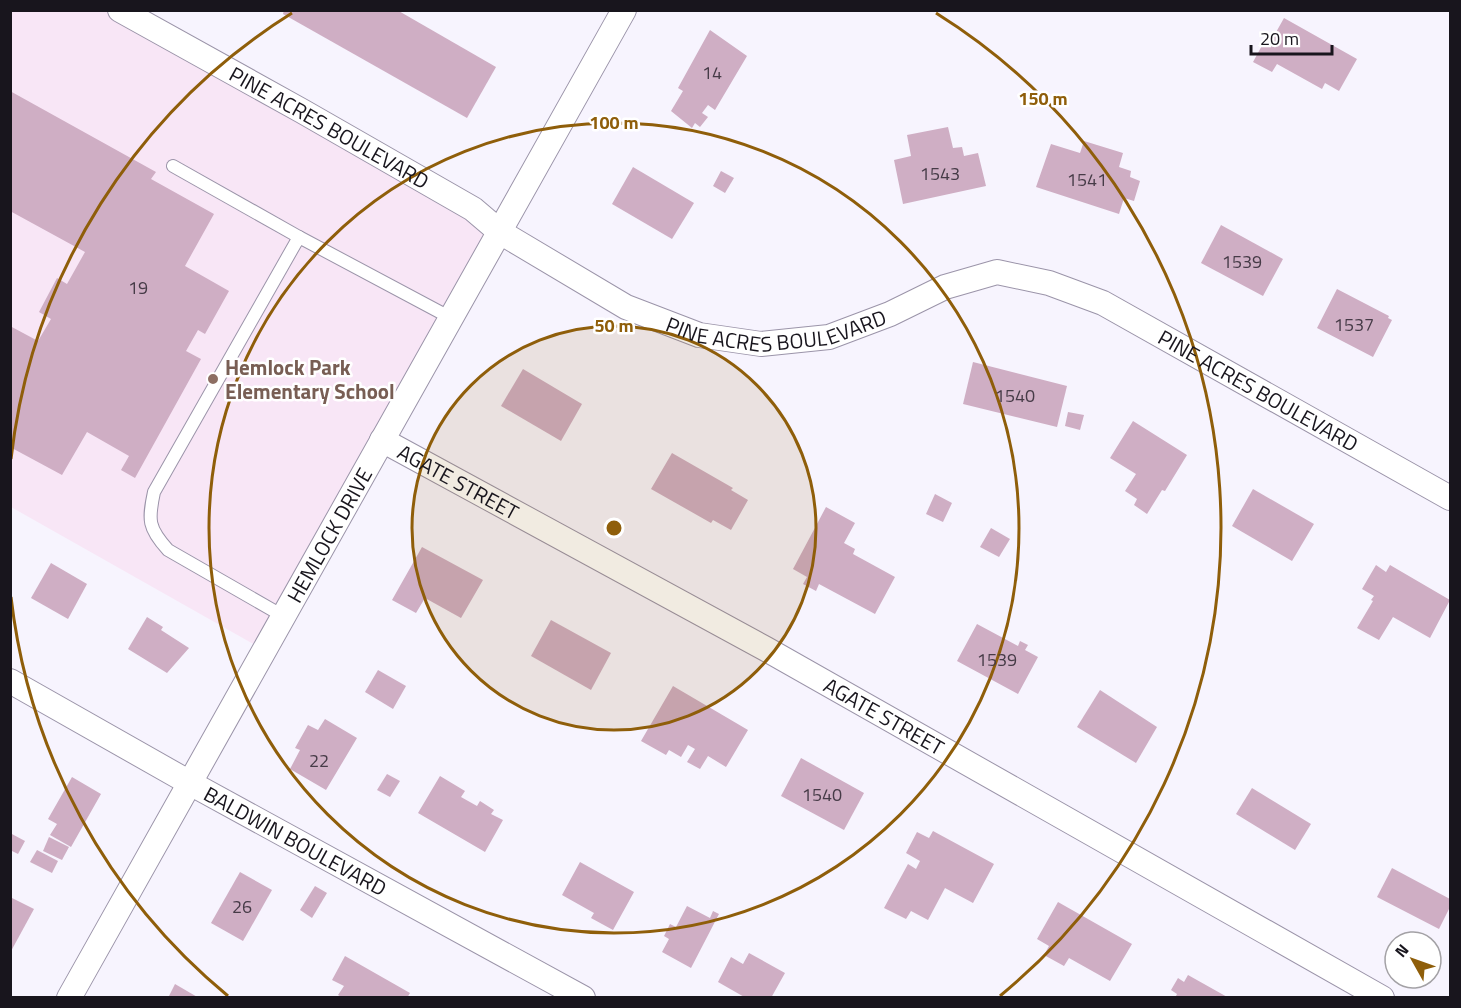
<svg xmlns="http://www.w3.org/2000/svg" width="1461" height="1008" viewBox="0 0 1461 1008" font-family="'Titillium Web',sans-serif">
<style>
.education{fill:#f8e6f6}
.building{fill:#cfaec4}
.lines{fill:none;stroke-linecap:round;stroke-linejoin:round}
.service-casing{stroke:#9b94a9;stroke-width:14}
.minor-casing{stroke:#9b94a9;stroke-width:26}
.service{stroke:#fff;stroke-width:12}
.minor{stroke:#fff;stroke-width:24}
.ring{fill:none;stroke:#8f5e0a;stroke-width:3}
.education-dot{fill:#8d6e63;stroke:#fff;stroke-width:2}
.labels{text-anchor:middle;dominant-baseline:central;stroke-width:5;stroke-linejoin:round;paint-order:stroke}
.number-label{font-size:18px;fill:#463b47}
.street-label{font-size:21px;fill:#18151d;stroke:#fff}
.education-label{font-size:21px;font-weight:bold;fill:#785e54;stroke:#fff;text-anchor:start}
.centre{fill:#8f5e0a;stroke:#fff;stroke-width:3}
.ring-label{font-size:18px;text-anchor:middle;font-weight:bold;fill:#8f5e0a;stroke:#fff;stroke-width:5;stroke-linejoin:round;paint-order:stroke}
</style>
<rect width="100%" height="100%" fill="#f7f4fe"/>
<!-- education -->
<polygon class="education" points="11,11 120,11 500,232 264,650 11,507"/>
<!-- building -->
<g class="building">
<polygon points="284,10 397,10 496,67 467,118 283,14"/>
<polygon points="1284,18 1357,59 1339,91 1325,83 1322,89 1277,64 1272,72 1253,62 1265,40 1270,43"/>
<polygon points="710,30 747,56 715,110 708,105 702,113 708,117 700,127 695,123 692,128 671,111 683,91 678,88"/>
<polygon points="10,91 156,172 151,179 214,214 185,266 229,291 205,334 198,330 186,351 201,359 135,478 121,470 129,456 87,432 62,475 10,447 10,326 38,341 51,319 39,312 57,278 67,284 85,252 10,211"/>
<polygon points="948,127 953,148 962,147 964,156 978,153 986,186 903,204 894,160 911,156 907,135"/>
<polygon points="1084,141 1123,153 1119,167 1131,171 1130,177 1140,181 1134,201 1124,198 1119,214 1036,187 1051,144 1080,153"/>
<polygon points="633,167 694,203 672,239 612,204"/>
<polygon points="721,171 734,178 725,193 713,186"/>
<polygon points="1221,225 1283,259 1263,296 1201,263"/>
<polygon points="1337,289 1389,316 1388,318 1392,320 1373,357 1317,328"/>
<polygon points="973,362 1067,386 1057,427 963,404"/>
<polygon points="523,369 582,404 561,441 501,406"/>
<polygon points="1068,412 1084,415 1080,430 1065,426"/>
<polygon points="1133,421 1187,455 1165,491 1162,490 1147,514 1134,505 1137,499 1125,491 1136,474 1110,458"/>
<polygon points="672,453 733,488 731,490 748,500 731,530 713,520 711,523 651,489"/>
<polygon points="1253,489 1314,524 1292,561 1232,526"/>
<polygon points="935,494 952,503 943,522 926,514"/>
<polygon points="826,507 855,523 844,543 855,549 853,554 895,577 875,614 819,584 816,591 803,584 807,577 793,569"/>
<polygon points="991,528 1010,539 999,557 980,547"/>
<polygon points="422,547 483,580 461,618 425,598 416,613 392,600"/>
<polygon points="51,563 87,584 68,619 31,598"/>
<polygon points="1376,565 1386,572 1390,565 1450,600 1430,638 1393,617 1379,640 1357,628 1373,601 1371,600 1374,596 1362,589"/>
<polygon points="147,617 163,627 161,630 189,648 167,673 128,649"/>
<polygon points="551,620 611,653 591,690 531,656"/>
<polygon points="977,624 1018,646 1020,641 1028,645 1025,650 1038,657 1018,694 957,661"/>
<polygon points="378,670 406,686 393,709 365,692"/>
<polygon points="673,686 748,730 726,767 708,756 700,769 687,762 695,749 688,745 681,757 669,750 666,755 641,741"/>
<polygon points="1100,690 1157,727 1136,763 1077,727"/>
<polygon points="325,719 357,738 326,790 290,769 300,750 295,748 308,725 318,730"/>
<polygon points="801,758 864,793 844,830 781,796"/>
<polygon points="387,774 400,781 390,797 377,790"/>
<polygon points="440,776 465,791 461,797 477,806 480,801 494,810 491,814 503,820 485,852 418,813"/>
<polygon points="72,777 101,794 71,847 50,835 57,824 48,819"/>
<polygon points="1252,788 1311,824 1295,850 1236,814"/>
<polygon points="933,831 994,864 973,903 945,888 928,920 911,911 906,919 884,908 908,864 916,869 920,861 906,853 917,832 929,838"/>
<polygon points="10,833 25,841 18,854 10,850"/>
<polygon points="49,837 69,847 62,860 43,851"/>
<polygon points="37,850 58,861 52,873 30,862"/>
<polygon points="580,862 634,892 613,930 591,918 594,913 562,895"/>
<polygon points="1392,868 1450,899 1450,907 1439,929 1377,897"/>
<polygon points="240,872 272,890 243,941 211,923"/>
<polygon points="315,886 327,893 312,918 300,910"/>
<polygon points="10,897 34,909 10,953"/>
<polygon points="1058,902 1132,944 1110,981 1069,958 1064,966 1044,955 1049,946 1037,939"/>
<polygon points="687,906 710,918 713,911 719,914 691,968 662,952 669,939 664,936 670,924 676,927"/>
<polygon points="749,953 785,973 771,998 746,998 718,982 731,957 743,964"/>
<polygon points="345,956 410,993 407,998 343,998 338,995 344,986 332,980"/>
<polygon points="1188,975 1229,998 1175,998 1177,994 1171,990 1178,978 1184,982"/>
<polygon points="175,984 199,998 171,998 169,996"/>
</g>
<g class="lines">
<!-- service casing -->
<g class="service-casing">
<g id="service">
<polyline points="173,166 299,237"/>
<path d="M 283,616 L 168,550 C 148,528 148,520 154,492 L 299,237 L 451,318"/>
</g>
</g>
<!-- minor casing -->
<g class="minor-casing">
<g id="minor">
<path id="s1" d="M 120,10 L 302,111 L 473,209 L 500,232 L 626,307 L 699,335 L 761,344 L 829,337 L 890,314 L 945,287 L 997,272 L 1049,283 L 1103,303 L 1450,498"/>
<path id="s2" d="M 382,440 L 766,649 L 1382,998"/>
<path id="s3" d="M 10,681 L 190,783 L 583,998"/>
<path id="s4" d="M 69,998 L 624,10"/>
</g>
</g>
<!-- service -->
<use href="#service" class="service"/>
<!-- minor -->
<use href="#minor" class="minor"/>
</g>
<!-- distance rings -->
<circle cx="614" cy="528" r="202" fill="#8f5e0a" fill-opacity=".12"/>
<g class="ring">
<circle cx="614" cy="528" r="202"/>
<circle cx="614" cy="528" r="405"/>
<path d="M228 996A607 607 0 0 1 11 597M11 459A607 607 0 0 1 292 13M936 13A607 607 0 0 1 1000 996"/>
</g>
<!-- markers -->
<circle class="education-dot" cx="213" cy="379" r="6"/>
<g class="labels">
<!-- number labels -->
<g class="number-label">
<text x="712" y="72">14</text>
<text x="940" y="173">1543</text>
<text x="1087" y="179">1541</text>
<text x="1242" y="261">1539</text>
<text x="138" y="287">19</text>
<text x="1354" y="324">1537</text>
<text x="1015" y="395">1540</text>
<text x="997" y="659">1539</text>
<text x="319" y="760">22</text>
<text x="822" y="794">1540</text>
<text x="242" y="906">26</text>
</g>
<!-- street labels -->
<g class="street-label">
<text stroke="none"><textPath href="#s1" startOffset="240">PINE ACRES BOULEVARD</textPath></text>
<text stroke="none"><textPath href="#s1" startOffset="744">PINE ACRES BOULEVARD</textPath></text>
<text stroke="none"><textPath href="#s1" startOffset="1266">PINE ACRES BOULEVARD</textPath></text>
<text stroke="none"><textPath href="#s2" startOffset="87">AGATE STREET</textPath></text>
<text stroke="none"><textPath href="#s4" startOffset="531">HEMLOCK DRIVE</textPath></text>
<text stroke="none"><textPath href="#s2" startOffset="573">AGATE STREET</textPath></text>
<text stroke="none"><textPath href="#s3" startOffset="327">BALDWIN BOULEVARD</textPath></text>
</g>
<!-- education labels -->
<g class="education-label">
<text x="225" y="367">Hemlock Park<tspan x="225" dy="24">Elementary School</tspan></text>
</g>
</g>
<circle cx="614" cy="528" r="9" class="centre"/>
<g class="ring-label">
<text x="1043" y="105">150 m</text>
<text x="614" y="129">100 m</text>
<text x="614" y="332">50 m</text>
</g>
<!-- border -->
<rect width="1461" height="1008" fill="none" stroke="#18151d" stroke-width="24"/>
<!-- north arrow -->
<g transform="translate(1413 960) rotate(310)"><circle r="28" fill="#ffffff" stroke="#a3a1a5" stroke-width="1.5"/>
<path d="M0-4.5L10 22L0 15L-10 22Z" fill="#8f5e0a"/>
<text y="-9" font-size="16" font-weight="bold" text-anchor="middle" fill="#18151d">N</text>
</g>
<!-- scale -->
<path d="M1251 45v9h81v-9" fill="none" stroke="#18151d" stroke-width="3"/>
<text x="1260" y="45" font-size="18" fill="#18151d" stroke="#ffffff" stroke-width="4.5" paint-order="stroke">20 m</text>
</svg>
